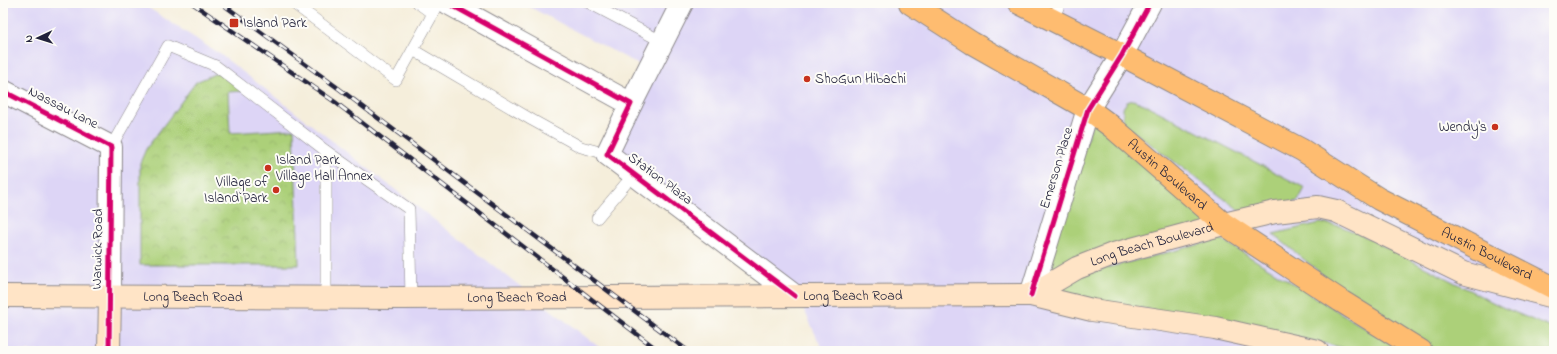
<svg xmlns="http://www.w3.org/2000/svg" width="1557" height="354" viewBox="0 0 1557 354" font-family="'Indie Flower',sans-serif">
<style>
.built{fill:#ddd5f6}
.green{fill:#acd079;stroke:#67795a}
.park{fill:url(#park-crowns);stroke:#67795a}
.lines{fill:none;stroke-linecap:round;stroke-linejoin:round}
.lane-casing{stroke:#8c888b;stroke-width:12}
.street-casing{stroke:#8c888b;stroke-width:24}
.secondary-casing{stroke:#8c888b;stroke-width:24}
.primary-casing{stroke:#8c888b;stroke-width:24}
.lane{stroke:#fff;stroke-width:11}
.street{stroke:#fff;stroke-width:22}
.secondary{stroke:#ffe4c6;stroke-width:22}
.primary{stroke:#febc70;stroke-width:22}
.rail-casing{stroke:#22223b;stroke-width:4.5}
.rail{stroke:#fdfcf7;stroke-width:3;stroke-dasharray:9;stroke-linecap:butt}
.cycleway-casing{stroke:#fdfcf7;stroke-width:8}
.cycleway{stroke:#d6006c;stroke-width:5}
.poi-dot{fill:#c8321e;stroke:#fdfcf7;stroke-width:1.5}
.labels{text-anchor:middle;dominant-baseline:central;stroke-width:4;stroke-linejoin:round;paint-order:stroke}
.poi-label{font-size:14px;fill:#22223b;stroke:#fdfcf7;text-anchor:start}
.street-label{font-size:14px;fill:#22223b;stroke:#fdfcf7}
</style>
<defs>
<pattern id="park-crowns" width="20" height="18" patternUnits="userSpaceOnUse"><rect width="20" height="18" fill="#acd079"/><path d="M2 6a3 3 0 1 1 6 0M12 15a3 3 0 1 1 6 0" fill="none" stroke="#94b26a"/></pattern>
</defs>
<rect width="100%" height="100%" fill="#fdfcf7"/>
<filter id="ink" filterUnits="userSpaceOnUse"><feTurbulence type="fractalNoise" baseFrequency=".025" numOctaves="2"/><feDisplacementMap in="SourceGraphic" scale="8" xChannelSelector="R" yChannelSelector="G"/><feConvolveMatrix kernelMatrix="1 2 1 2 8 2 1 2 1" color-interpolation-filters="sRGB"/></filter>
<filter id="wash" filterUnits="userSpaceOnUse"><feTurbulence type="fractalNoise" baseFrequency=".012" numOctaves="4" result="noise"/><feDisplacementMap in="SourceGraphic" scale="16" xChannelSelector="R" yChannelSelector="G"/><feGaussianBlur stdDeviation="0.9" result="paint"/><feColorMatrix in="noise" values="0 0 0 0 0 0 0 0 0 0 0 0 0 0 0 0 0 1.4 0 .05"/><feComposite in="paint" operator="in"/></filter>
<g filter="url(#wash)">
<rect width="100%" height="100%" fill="#f5eedb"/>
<!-- built -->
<g class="built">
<polygon points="3,3 141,3 221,55 604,351 3,351"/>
<polygon points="522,3 1554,3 1554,351 823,351 796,292 611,153 651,71"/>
</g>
<!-- green -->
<g class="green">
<polygon points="1133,100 1144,104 1305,188 1298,201 1242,212 1129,128 1123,123 1123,108 1127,102"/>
<polygon points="1093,120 1212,223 1042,280"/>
<polygon points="1320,223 1340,226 1366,237 1502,307 1554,329 1554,351 1441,351 1430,347 1350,297 1273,234"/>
<polygon points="1221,239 1402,351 1354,351 1328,344 1178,314 1048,293 1079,275"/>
</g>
<!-- park -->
<polygon class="park" points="219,72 244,91 228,92 230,133 294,129 299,265 140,265 140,163 146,149 196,82"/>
</g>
<g filter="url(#ink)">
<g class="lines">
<!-- lane casing -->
<g class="lane-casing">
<g id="lane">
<polyline points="293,3 396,80 439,3"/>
<polyline points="418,3 433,14"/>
<polyline points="589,3 663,42"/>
<polyline points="1053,20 1060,3"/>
<polyline points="413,50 532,120 581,147 607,154"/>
<polyline points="111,147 168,46 216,66 326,151"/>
<polyline points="597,218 633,175"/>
<polyline points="326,297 326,151 409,209 411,298"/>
</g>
</g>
<!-- street casing -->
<g class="street-casing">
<g id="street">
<polyline points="448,3 631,104 607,154 795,296"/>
<polyline points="3,91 111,147 110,296"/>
<polyline points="631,104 682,3"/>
<polyline points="1031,295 1088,109 1122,55 1150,3"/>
</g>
</g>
<!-- secondary casing -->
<g class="secondary-casing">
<g id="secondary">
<path id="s1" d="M 1031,295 L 1077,268 L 1113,254 L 1224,224 L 1275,212 L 1318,207 L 1336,211 L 1463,273 L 1554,297"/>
<path id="s2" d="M 3,296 L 400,298 L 1031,295 L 1092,310 L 1215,328 L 1317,351"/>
<polyline points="109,351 110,296"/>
</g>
</g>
<!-- primary casing -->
<g class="primary-casing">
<g id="primary">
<path id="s3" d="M 910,3 L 972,43 L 1088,109 L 1111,126 L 1224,224 L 1341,301 L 1421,351"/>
<path id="s4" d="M 1019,3 L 1122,55 L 1302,150 L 1379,199 L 1554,288"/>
</g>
</g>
<!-- lane -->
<use href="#lane" class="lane"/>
<!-- street -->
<use href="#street" class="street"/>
<!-- secondary -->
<use href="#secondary" class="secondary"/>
<!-- primary -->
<use href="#primary" class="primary"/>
<!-- rail casing -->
<g class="rail-casing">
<g id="rail">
<polyline points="192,3 335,102 659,351"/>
<polyline points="221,3 338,88 688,351"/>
</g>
</g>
<!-- rail -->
<use href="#rail" class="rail"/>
<!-- cycleway casing -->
<g class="cycleway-casing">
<g id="cycleway">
<polyline points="448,3 631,104 607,154 795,296"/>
<polyline points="3,91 111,147 109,351"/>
<polyline points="1031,295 1088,109 1122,55 1150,3"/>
</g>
</g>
<!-- cycleway -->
<use href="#cycleway" class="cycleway"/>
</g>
</g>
<!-- markers -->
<g class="poi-dot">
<rect x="229" y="18" width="10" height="10" rx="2"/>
<circle cx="807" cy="79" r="4"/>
<circle cx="1495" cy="127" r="4"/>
<circle cx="268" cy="168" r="4"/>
<circle cx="276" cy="190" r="4"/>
</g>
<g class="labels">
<!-- poi labels -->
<g class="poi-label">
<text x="243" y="23">Island Park</text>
<text x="815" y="79">ShoGun Hibachi</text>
<text x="1487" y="127" text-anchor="end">Wendy's</text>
<text x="276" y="160">Island Park<tspan x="276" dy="16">Village Hall Annex</tspan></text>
<text x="268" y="182" text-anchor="end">Village of<tspan x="268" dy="16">Island Park</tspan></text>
</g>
<!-- street labels -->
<g class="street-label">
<text transform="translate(63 108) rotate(27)">Nassau Lane</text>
<text transform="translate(1057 168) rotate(-73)">Emerson Place</text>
<text stroke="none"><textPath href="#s3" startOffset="310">Austin Boulevard</textPath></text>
<text transform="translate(660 179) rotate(37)">Station Plaza</text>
<text stroke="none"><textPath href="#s1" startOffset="132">Long Beach Boulevard</textPath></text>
<text transform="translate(98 249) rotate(-89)">Warwick Road</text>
<text stroke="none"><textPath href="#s4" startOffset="531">Austin Boulevard</textPath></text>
<text stroke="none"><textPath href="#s2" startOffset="850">Long Beach Road</textPath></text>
<text stroke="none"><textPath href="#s2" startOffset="190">Long Beach Road</textPath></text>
<text stroke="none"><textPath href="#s2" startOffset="514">Long Beach Road</textPath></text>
</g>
</g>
<!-- margin -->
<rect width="1557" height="354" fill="none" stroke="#fdfcf7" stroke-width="16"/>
<!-- north arrow -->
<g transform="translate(38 38) rotate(266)" stroke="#fdfcf7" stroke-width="3" paint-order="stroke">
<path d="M0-3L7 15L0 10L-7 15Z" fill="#22223b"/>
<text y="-6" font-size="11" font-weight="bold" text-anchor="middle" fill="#22223b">N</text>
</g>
</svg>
